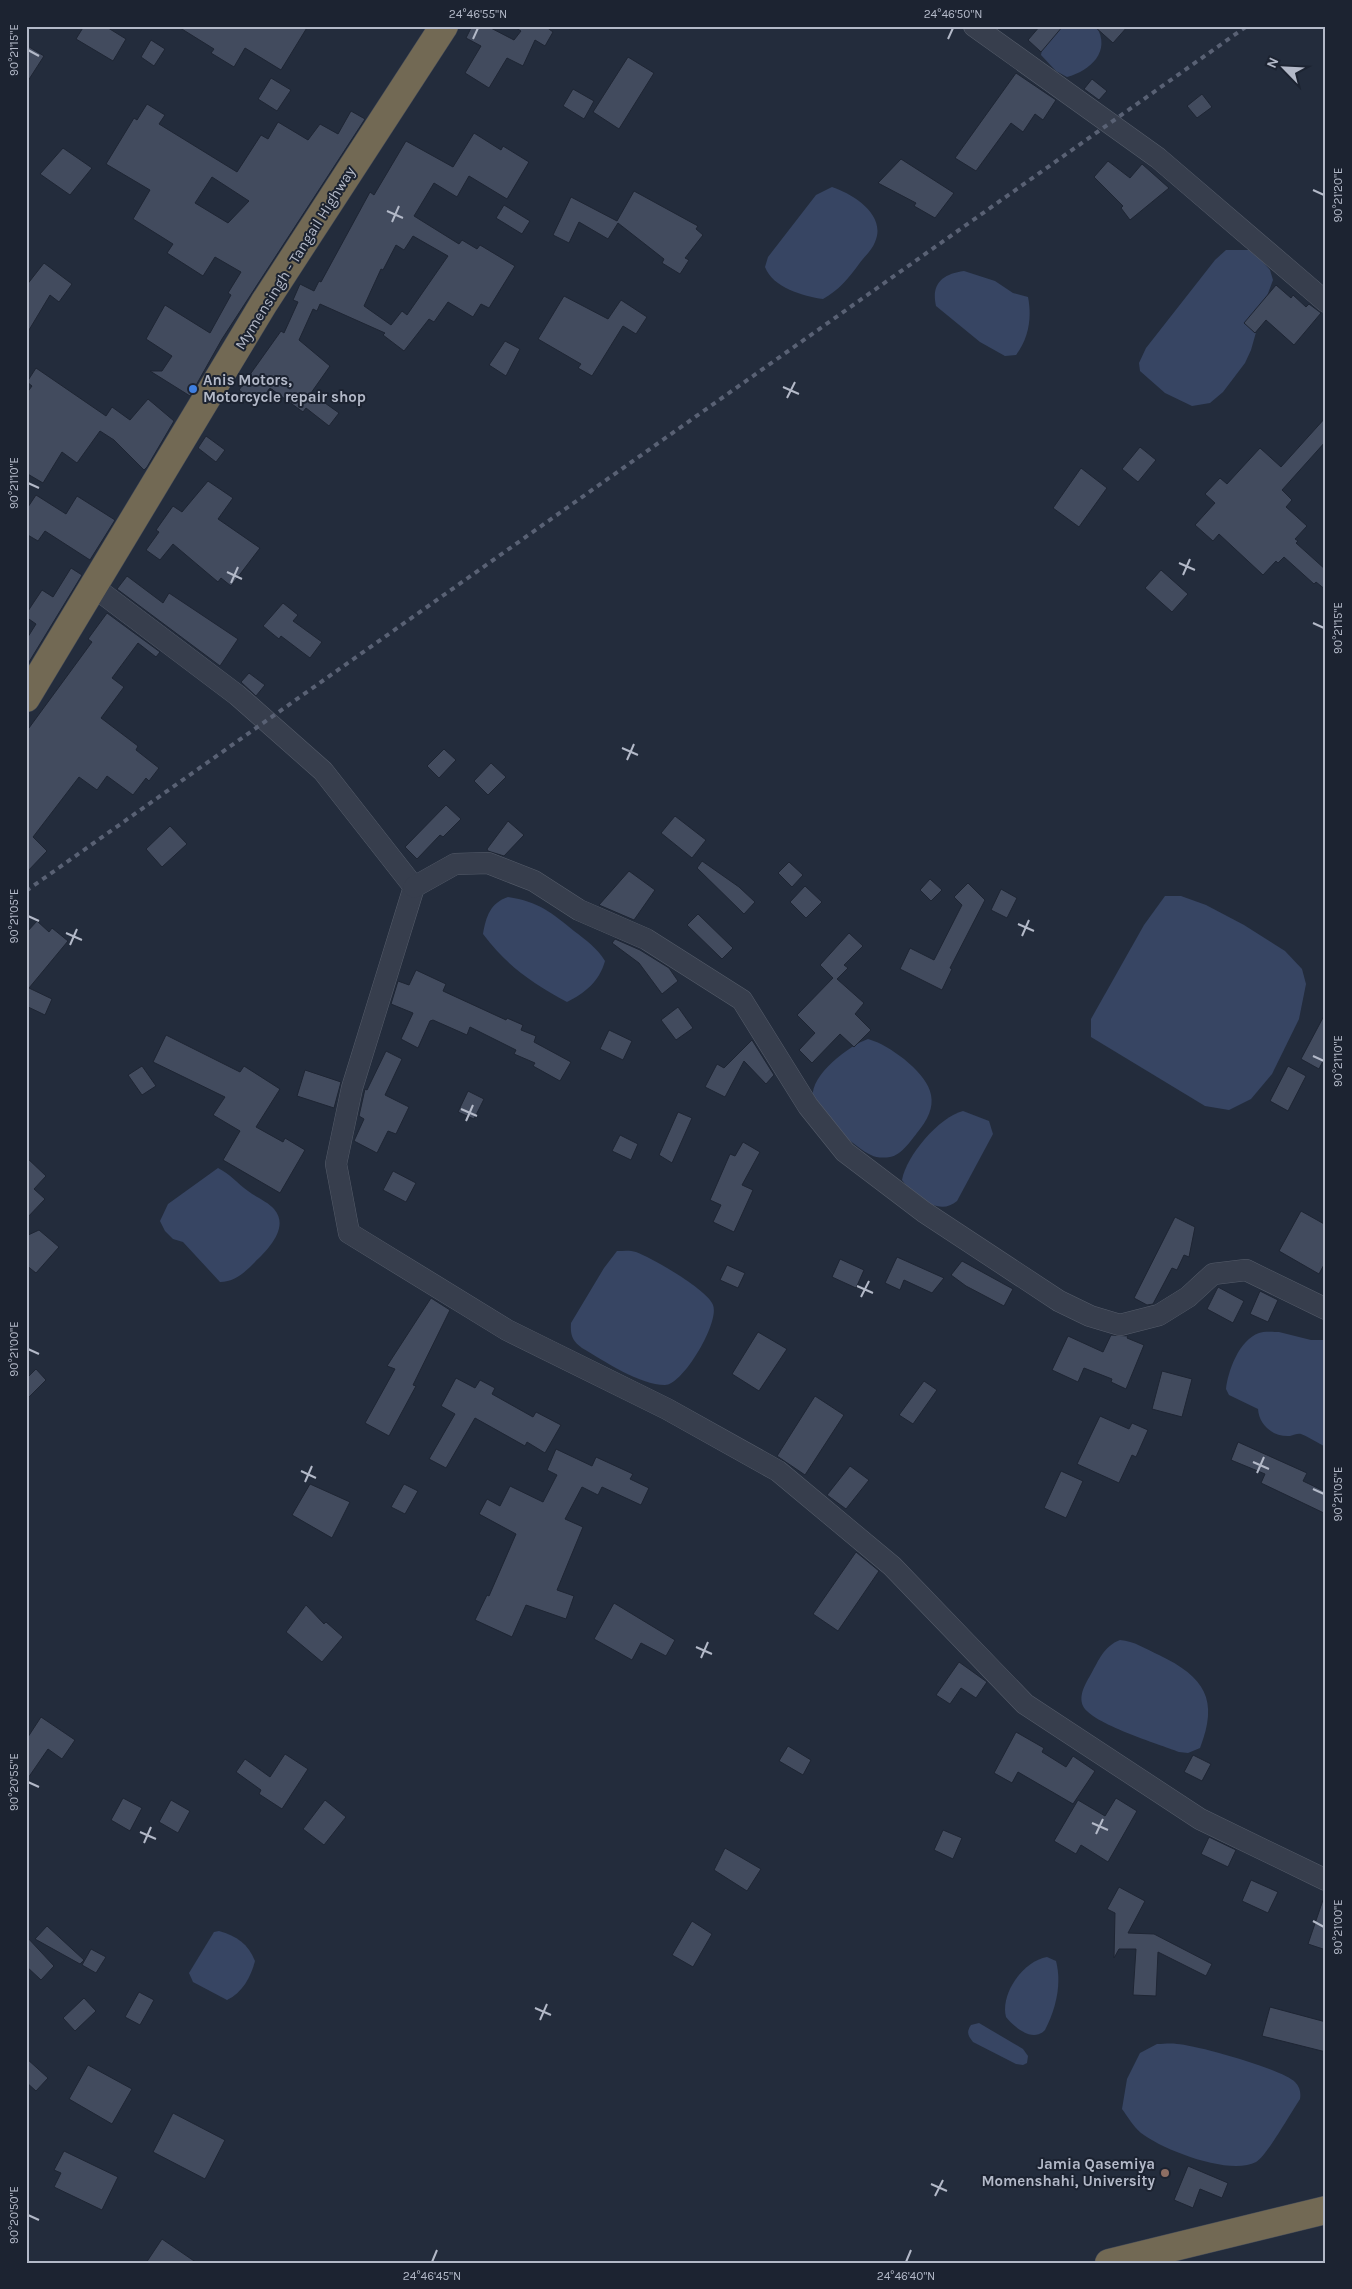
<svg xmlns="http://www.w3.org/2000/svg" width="1352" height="2289" viewBox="0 0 1352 2289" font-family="Karla,sans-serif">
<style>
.water{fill:#374563}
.building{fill:#424b5e;stroke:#1e2533;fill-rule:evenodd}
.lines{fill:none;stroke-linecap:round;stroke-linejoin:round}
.minor-casing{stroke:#555c6a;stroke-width:22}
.highway-casing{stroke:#424957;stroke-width:29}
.minor{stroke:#373e4d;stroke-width:21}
.highway{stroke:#726954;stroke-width:28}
.rail{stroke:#596174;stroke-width:4;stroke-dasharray:5 5;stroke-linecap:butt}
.ticks{fill:none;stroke:#b3b9c8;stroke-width:2}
.shop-dot{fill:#3f7fe0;stroke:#1c2331;stroke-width:2}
.education-dot{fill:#8d6e63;stroke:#1c2331;stroke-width:2}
.labels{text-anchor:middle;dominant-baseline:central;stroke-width:4;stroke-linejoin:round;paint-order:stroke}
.street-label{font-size:15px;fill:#b3b9c8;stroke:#1c2331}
.poi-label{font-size:15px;font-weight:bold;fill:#b3b9c8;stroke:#1c2331;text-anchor:start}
.neatline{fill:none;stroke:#b3b9c8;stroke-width:2}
.ticks-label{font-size:12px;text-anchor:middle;fill:#b3b9c8}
</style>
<rect width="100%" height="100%" fill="#232c3c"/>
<!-- water -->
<g class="water">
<path d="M 1054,26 L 1096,26 C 1112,51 1090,71 1067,77 L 1056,71 L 1041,55 L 1043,44 Z"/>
<path d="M 832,187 C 853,194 887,215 875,242 C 872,250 864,257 859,264 C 848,279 839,290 823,299 C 803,296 773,288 765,267 L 768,257 L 816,195 Z"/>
<polygon points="1226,250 1252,250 1270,270 1273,280 1264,304 1251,350 1245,363 1223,392 1210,403 1192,406 1165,393 1140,371 1139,363 1146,348 1215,260"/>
<path d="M 964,271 L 995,281 L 1013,293 L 1028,297 C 1032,317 1029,338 1016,355 L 1005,356 L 980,342 L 936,306 C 931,284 942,274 964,271 Z"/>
<polygon points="1165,896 1181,896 1206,905 1244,925 1285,951 1302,969 1306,984 1299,1019 1272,1074 1251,1099 1229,1110 1205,1106 1091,1037 1091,1019 1144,925"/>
<path d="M 508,897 C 539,902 551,912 574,931 C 586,940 597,948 605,961 C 599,982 585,993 567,1002 C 531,982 508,967 483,934 C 486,917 490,903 508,897 Z"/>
<path d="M 868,1039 C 882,1043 892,1050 904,1059 C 929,1080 943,1100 920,1129 C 912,1139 902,1155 890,1157 C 884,1158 876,1158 871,1155 C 857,1149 815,1112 813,1097 C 810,1075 850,1045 868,1039 Z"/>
<path d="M 963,1111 L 989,1121 L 993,1134 L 957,1201 C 939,1217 914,1196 902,1180 C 906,1156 939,1117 963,1111 Z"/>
<path d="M 218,1168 C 230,1174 237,1183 248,1191 C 256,1197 268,1202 274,1209 C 290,1227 268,1250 255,1262 C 245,1272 235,1282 220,1282 L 183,1242 L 173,1239 L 165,1231 L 160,1221 L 168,1204 Z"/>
<path d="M 617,1251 C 623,1251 630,1250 636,1252 C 652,1258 708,1290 713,1305 C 720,1322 683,1385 665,1385 C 640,1385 604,1361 582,1348 C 573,1341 570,1336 571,1323 L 604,1268 Z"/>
<path d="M 1279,1332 L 1311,1340 L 1326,1340 L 1326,1447 C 1318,1443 1309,1437 1301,1434 C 1298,1433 1294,1435 1290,1436 C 1273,1437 1259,1425 1258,1409 L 1229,1395 L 1226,1389 C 1228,1371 1239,1340 1259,1333 C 1264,1331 1273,1332 1279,1332 Z"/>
<path d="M 1120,1640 C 1134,1641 1146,1649 1159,1655 C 1205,1677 1219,1700 1200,1748 L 1188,1753 L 1179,1752 C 1159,1744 1092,1724 1083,1706 C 1078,1695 1086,1683 1091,1674 C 1099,1660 1104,1646 1120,1640 Z"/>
<path d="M 219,1931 C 237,1936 248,1944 255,1961 C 251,1977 242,1993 227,2000 L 193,1982 L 189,1973 L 214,1932 Z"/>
<path d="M 1047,1957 L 1056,1961 C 1062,1984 1056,2008 1045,2030 C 1033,2043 1015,2028 1006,2017 C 1000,1994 1023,1961 1047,1957 Z"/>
<path d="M 979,2023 L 1023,2049 L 1028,2056 L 1027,2063 L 1023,2065 L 1016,2064 L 973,2042 C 968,2036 966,2032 971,2025 Z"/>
<path d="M 1157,2044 C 1164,2044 1170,2043 1177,2044 C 1196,2045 1282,2069 1295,2082 C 1300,2087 1301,2093 1300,2099 C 1292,2111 1266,2157 1256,2162 C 1230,2176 1163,2150 1141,2133 C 1133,2126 1128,2117 1122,2109 L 1127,2079 L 1140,2053 Z"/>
</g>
<!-- building -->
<g class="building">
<polygon points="84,26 105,26 126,39 113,61 76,39"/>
<polygon points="177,26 308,26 281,70 245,48 234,67 211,53 214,49"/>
<polygon points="472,26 487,26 514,40 521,31 513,26 545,26 553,32 545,46 535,40 523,66 507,58 489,88 465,73 481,46 466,38"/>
<polygon points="1040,26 1063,26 1041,52 1028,40"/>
<polygon points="1094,26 1128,26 1113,43"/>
<polygon points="151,40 165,49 154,66 141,57"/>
<polygon points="26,45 44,56 26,84"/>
<polygon points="628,57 654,73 619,129 593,112"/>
<polygon points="1016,73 1056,100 1043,120 1035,114 1023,132 1011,123 976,171 955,158"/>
<polygon points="271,78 291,90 277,111 258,99"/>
<polygon points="1092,79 1107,91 1099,100 1084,89"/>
<polygon points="573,89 594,101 584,119 563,106"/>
<polygon points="1202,94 1212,107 1197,118 1187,106"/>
<path d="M 147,104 L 165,115 L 159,124 L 237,172 L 261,135 L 268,139 L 278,122 L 308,140 L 320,124 L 338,134 L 351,111 L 365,119 L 222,339 L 190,396 L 150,371 L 162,371 L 172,356 L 146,339 L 165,305 L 210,333 L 231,295 L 228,293 L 241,272 L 215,257 L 203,276 L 167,253 L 173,244 L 133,219 L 150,190 L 106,164 L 134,118 L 137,120 ZM 212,177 L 249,201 L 228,223 L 195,203 Z"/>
<path d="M 474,133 L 501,150 L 503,146 L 529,162 L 507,199 L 469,176 L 457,197 L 434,183 L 414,216 L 459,244 L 462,240 L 477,249 L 480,245 L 515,266 L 489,308 L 481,304 L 473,317 L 448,302 L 434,322 L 429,319 L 404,351 L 383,335 L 385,333 L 320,304 L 317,311 L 313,309 L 299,340 L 330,366 L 311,393 L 339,413 L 329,426 L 306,408 L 303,412 L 270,388 L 258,404 L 239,390 L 281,331 L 284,333 L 298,302 L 293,300 L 300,284 L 314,291 L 319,281 L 321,282 L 370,192 L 374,195 L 406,141 L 453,167 ZM 413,236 L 448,256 L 407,315 L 402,311 L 391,325 L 364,306 L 381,269 L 383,270 L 396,245 L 404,250 Z"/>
<polygon points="63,148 92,168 70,195 40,174"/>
<polygon points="901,159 954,193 935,218 914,206 916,203 878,183"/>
<polygon points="1108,161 1130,178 1142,164 1169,188 1130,220 1121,208 1123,206 1094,177"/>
<polygon points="634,191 698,226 696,229 703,235 685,258 689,260 680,274 662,263 664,259 618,223 608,239 579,222 569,243 553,235 571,197 617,221"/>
<polygon points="504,205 530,221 522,234 496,218"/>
<polygon points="44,263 72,284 59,302 50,295 26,335 26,286"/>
<polygon points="1276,285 1291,298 1293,295 1306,307 1309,304 1321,313 1294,345 1266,320 1255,333 1244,323"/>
<polygon points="564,296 608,319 621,300 647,317 636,334 623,326 592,376 578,368 581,364 538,339"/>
<polygon points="505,341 520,349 506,376 489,365"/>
<polygon points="36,368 106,416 112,407 130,420 148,399 174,421 147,467 144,470 114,440 100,431 77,463 62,452 43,483 26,473 26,394 32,386 27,382"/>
<polygon points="1326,417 1326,441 1282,490 1292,500 1286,507 1307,526 1295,539 1298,541 1296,543 1326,570 1326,590 1316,582 1314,584 1284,557 1278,563 1276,561 1263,575 1219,534 1213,541 1195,525 1215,503 1205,494 1220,478 1227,484 1260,448 1281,467"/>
<polygon points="206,436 225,450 216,462 198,448"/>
<polygon points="1140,447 1156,460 1138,482 1122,469"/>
<polygon points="1081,468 1107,488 1079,527 1053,508"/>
<polygon points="208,481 233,498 218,519 260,548 231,586 221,578 218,582 173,544 160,560 146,550 159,532 156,530 173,506 182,512"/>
<polygon points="36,495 66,514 77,496 115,520 90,560 45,531 38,541 26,534 26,510"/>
<polygon points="71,568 82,575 26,667 26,640 36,624 26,617 26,614 42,590 53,597"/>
<polygon points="1161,570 1188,594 1172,612 1145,588"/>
<polygon points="127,576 163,603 169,593 238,639 220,666 117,589"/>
<polygon points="283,603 298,615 293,621 322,642 310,658 281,636 279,639 263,626"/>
<polygon points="107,613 160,652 156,657 138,643 112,678 124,687 101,718 138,746 136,750 159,768 149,781 146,778 133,795 107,776 97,790 79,777 33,837 47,851 26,873 26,732 92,642 88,639"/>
<polygon points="249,673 265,685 256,696 241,682"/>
<polygon points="444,749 456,760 439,778 427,766"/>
<polygon points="491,763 506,777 488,795 474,781"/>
<polygon points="446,805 461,819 443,837 440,835 417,859 405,847"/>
<polygon points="675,816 706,840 692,858 661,833"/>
<polygon points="508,821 524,835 504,856 488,851 487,849"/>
<polygon points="170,826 187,844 162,867 146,849"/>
<polygon points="702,861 739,887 755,902 744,914 697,868"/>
<polygon points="789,862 803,875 792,887 778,873"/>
<polygon points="629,871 655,890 634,920 599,905"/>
<polygon points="930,879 942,890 931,901 920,890"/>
<polygon points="968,883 985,900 950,968 952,969 942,990 900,969 910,948 934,960 962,905 954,897"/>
<polygon points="805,886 822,902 806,918 790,902"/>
<polygon points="1001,889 1017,898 1007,918 991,910"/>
<polygon points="698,914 733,948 722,959 687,925"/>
<polygon points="37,921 49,932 52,928 68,941 29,988 52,999 45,1015 26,1006 26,933"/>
<polygon points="849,933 863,946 844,965 848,968 837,979 864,1003 855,1014 871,1030 854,1047 840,1034 812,1063 799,1050 815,1033 797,1015 833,978 820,965"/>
<polygon points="615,939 640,950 669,968 678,981 662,994 639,963 612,943"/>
<polygon points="416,970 446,984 443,991 506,1020 507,1018 523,1025 521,1030 536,1036 534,1042 571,1062 560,1081 533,1066 535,1063 514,1054 516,1050 470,1027 467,1035 433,1020 430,1021 418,1048 401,1039 413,1013 391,1004 398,981 409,985"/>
<polygon points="678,1007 693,1028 676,1040 661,1020"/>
<polygon points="1326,1012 1326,1055 1319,1069 1301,1059"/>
<polygon points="609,1030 632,1041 623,1060 600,1049"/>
<polygon points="166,1035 240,1072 244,1066 280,1089 256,1127 283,1142 285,1138 305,1150 280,1193 223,1160 240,1131 213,1115 225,1097 153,1062"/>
<polygon points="752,1040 774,1075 766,1084 744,1061 725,1097 705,1087 717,1064 724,1068"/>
<polygon points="386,1051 402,1059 385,1095 409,1107 396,1134 388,1131 377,1153 354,1141 364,1119 359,1116 365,1089 367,1090"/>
<polygon points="142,1066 156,1086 142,1095 128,1075"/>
<polygon points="1288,1066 1306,1076 1288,1111 1270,1101"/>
<polygon points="305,1070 341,1082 334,1108 297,1096"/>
<polygon points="468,1091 484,1099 474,1119 458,1112"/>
<polygon points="678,1112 692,1118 672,1163 659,1155"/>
<polygon points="620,1135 638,1144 631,1160 612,1151"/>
<polygon points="743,1142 760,1152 742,1185 753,1190 734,1232 713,1222 721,1205 710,1200 730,1154 735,1156"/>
<polygon points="26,1157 46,1176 34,1189 45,1199 26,1219"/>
<polygon points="393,1171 416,1183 406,1202 383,1190"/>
<polygon points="1301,1211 1326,1225 1326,1261 1319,1274 1279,1251"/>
<polygon points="1175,1217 1195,1227 1189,1257 1184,1255 1177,1270 1172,1268 1153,1304 1147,1305 1134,1298"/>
<polygon points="39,1230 59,1247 36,1273 26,1265 26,1236"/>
<polygon points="897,1257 944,1278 932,1293 904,1280 900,1290 885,1283"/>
<polygon points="840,1259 864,1270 856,1288 832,1277"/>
<polygon points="962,1261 1013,1289 1004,1306 966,1286 951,1275"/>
<polygon points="727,1265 745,1273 738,1288 720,1280"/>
<polygon points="1218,1287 1244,1301 1233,1323 1207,1309"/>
<polygon points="1260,1291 1278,1300 1268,1322 1250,1314"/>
<polygon points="431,1298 450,1310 413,1385 416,1386 389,1436 365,1423 395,1369 387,1366"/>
<polygon points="758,1332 787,1349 759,1391 732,1374"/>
<polygon points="1111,1335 1128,1336 1127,1338 1144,1345 1126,1389 1111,1382 1112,1379 1084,1368 1078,1382 1052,1370 1068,1336 1103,1352"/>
<polygon points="36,1369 46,1380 26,1400 26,1379"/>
<polygon points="1162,1371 1192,1379 1182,1417 1152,1409"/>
<polygon points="456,1378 475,1388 480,1380 495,1388 492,1394 533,1417 536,1412 561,1425 545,1453 527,1442 525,1446 475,1418 446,1468 429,1459 455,1414 441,1406"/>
<polygon points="924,1381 937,1390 913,1424 899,1415"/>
<polygon points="815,1396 844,1415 805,1475 777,1456"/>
<polygon points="1100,1416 1129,1429 1132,1423 1148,1430 1136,1457 1132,1455 1119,1483 1077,1464"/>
<polygon points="1238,1442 1307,1473 1303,1481 1326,1492 1326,1514 1261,1483 1265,1474 1231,1460"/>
<polygon points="556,1449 592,1466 596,1457 633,1474 630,1479 649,1488 641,1505 602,1487 598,1495 582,1487 565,1519 583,1527 557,1590 574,1596 566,1619 526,1605 512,1637 475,1620 487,1595 489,1596 516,1534 479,1514 487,1499 500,1506 510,1486 543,1502 557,1475 547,1470"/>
<polygon points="850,1466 869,1480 846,1509 827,1495"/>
<polygon points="1061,1471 1083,1481 1066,1518 1044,1508"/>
<polygon points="310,1484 350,1502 332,1538 292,1515"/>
<polygon points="404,1484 418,1491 405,1514 391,1507"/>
<polygon points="856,1552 879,1571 838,1631 813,1614"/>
<polygon points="614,1603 675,1640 666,1656 641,1643 632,1660 594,1639"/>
<polygon points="306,1605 324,1624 326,1622 343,1637 322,1662 286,1632"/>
<polygon points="959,1662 987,1682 976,1698 961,1688 950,1704 936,1695"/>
<polygon points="41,1717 75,1740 62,1759 48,1749 26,1781 26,1740"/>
<polygon points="1016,1732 1044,1748 1042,1752 1066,1767 1073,1756 1095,1771 1073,1804 1018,1772 1012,1783 994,1773"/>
<polygon points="788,1746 811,1760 803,1775 779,1761"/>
<polygon points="285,1754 308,1769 282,1809 259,1794 261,1790 236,1772 245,1759 270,1777"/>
<polygon points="1193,1755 1211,1764 1202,1781 1184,1772"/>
<polygon points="123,1798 142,1808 130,1831 111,1820"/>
<polygon points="1116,1798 1137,1811 1108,1862 1081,1845 1076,1854 1054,1841 1078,1800 1105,1816"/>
<polygon points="171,1800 190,1811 178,1833 159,1822"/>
<polygon points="325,1800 346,1817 324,1845 303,1829"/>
<polygon points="943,1830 962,1838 953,1859 934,1850"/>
<polygon points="1209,1837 1236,1850 1228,1867 1201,1854"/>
<polygon points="725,1848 761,1869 747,1891 714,1870"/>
<polygon points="1251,1880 1278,1892 1268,1913 1242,1901"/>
<polygon points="1119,1887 1145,1901 1128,1933 1154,1934 1212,1964 1206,1976 1158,1952 1156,1996 1133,1995 1136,1949 1119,1949 1114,1958 1115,1913 1107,1909"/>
<polygon points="1323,1900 1326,1900 1326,1950 1308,1944"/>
<polygon points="692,1921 712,1934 693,1967 672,1955"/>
<polygon points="47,1926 84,1960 80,1964 35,1939"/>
<polygon points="26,1936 54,1966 41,1980 26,1966"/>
<polygon points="91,1949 106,1957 96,1973 82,1965"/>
<polygon points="139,1992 154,2000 140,2025 125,2017"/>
<polygon points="84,1998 96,2011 75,2031 63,2018"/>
<polygon points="1270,2007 1326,2022 1326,2052 1262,2036"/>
<polygon points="26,2058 48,2078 36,2091 26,2082"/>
<polygon points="88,2065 132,2089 112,2124 69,2099"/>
<polygon points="173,2113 225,2140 205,2179 153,2152"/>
<polygon points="64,2151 118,2177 102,2210 54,2187 61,2173 54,2170"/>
<polygon points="1188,2166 1228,2183 1222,2198 1200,2189 1193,2208 1174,2200"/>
<polygon points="162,2239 197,2263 146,2263"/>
</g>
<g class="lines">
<!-- minor casing -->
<g class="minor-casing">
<g id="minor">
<polyline points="974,26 1158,158 1326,302"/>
<polyline points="94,587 237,695 323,771 414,887 352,1088 336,1164 349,1233 507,1330 667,1409 778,1471 892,1566 1025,1704 1200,1819 1326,1880"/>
<polyline points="414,887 455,864 488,863 534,881 579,910 646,939 742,1000 808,1106 845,1152 924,1212 1059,1301 1090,1316 1120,1325 1159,1315 1188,1297 1213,1274 1246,1270 1326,1309"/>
</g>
</g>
<!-- highway casing -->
<g class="highway-casing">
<g id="highway">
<polyline points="26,698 264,303 444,26"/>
<polyline points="1109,2263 1326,2210"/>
</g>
</g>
<!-- minor -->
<use href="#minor" class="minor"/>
<!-- highway -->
<use href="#highway" class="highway"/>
<!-- rail -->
<polyline class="rail" points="26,891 1247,26"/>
</g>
<!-- ticks -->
<path class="ticks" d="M 473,39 L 478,28M 948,39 L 953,28M 28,50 L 39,56M 1313,190 L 1324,195M 387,211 L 403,218M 392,222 L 399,206M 783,387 L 799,394M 787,398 L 795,382M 28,483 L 39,488M 1179,563 L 1195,570M 227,572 L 242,579M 1183,575 L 1190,559M 231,583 L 238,567M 1313,623 L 1324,628M 622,748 L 638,755M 627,760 L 634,744M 28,916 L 39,921M 1018,924 L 1034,931M 66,933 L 82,940M 1022,936 L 1029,920M 70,945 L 77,929M 1313,1056 L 1324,1061M 461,1109 L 477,1116M 466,1121 L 473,1105M 857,1286 L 873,1293M 861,1297 L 869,1281M 28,1349 L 39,1354M 1253,1462 L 1269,1469M 301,1471 L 316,1478M 1257,1473 L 1264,1457M 305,1482 L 312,1466M 1313,1489 L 1324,1494M 696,1647 L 712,1654M 701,1658 L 708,1642M 28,1782 L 39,1787M 1092,1823 L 1108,1830M 140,1832 L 156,1839M 1096,1834 L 1103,1819M 144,1843 L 151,1827M 1313,1921 L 1324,1927M 535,2008 L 551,2015M 540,2020 L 547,2004M 931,2184 L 947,2191M 935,2196 L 943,2180M 28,2215 L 39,2220M 432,2262 L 437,2250M 906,2262 L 911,2250"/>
<!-- markers -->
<circle class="shop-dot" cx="193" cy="389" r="5"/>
<circle class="education-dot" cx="1165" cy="2173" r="5"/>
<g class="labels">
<!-- street labels -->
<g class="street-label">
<text transform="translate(295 258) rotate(-58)">Mymensingh - Tangail Highway</text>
</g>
<!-- poi labels -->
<g class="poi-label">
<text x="203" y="380">Anis Motors,<tspan x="203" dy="17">Motorcycle repair shop</tspan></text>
<text x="1155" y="2164" text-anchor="end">Jamia Qasemiya<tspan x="1155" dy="17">Momenshahi, University</tspan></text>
</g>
</g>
<!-- border -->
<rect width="1352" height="2289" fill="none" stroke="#1c2331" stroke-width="55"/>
<!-- north arrow -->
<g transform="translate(1284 68) rotate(294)" stroke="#1c2331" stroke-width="4" paint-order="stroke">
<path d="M0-4L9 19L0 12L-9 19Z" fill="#b3b9c8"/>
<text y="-8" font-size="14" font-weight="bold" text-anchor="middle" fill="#b3b9c8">N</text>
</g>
<rect x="28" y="28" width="1296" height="2234" class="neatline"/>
<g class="ticks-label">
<text x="478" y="18">24°46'55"N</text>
<text x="953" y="18">24°46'50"N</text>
<text transform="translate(14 50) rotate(-90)" y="4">90°21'15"E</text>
<text transform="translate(1338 195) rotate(-90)" y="4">90°21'20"E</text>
<text transform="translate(14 483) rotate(-90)" y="4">90°21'10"E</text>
<text transform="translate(1338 628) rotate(-90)" y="4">90°21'15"E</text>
<text transform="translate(14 916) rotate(-90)" y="4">90°21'05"E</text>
<text transform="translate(1338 1061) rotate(-90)" y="4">90°21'10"E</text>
<text transform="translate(14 1349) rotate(-90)" y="4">90°21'00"E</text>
<text transform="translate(1338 1494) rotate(-90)" y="4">90°21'05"E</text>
<text transform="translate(14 1782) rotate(-90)" y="4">90°20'55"E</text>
<text transform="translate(1338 1927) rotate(-90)" y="4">90°21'00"E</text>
<text transform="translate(14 2215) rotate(-90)" y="4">90°20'50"E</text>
<text x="432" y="2280">24°46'45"N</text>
<text x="906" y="2280">24°46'40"N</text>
</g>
</svg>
